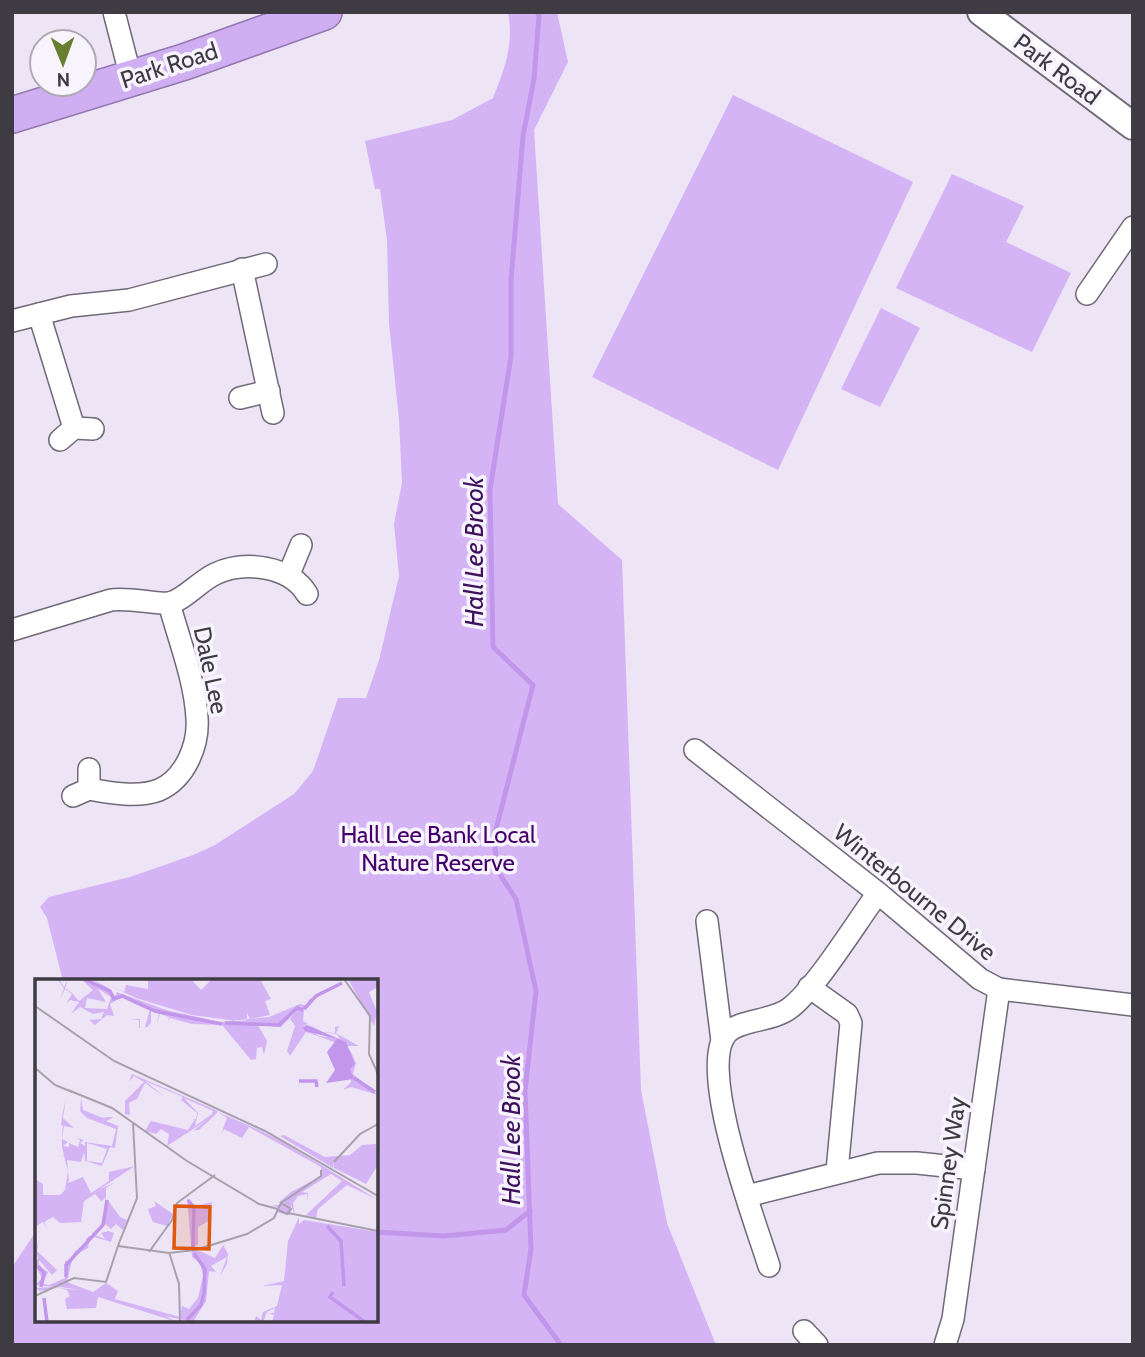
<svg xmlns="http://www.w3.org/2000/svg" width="1145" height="1357" viewBox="0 0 1145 1357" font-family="Cabin,sans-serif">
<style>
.green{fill:#d5b4f6}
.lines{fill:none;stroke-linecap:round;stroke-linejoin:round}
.stream{stroke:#c297eb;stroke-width:5}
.minor-casing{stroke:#706978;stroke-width:24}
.tertiary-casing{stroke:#706978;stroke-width:30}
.trunk-casing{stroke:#9578b2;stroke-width:38}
.minor{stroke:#fff;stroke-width:21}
.tertiary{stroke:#fff;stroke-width:26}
.trunk{stroke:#d0aef2;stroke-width:35}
.labels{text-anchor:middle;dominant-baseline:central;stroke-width:7;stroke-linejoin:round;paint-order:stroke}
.street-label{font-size:24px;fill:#3e3b42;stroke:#f8f4fe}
.park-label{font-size:24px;fill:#44006a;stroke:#f8f4fe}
.water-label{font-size:26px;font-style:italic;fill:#3d115c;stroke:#f8f4fe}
.inset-river{fill:none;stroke:#c297eb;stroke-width:3.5}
.inset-road{fill:none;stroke:#a7a1ae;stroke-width:2}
.view{fill:#e0580f;fill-opacity:0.15;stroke:#e0580f;stroke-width:3.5}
.inset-edge{fill:none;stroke:#3e3b42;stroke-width:3.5}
</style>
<rect width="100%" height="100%" fill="#ede5f6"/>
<!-- green -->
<g class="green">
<path d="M 508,12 L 557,12 L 568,62 L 534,130 L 558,504 L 622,560 L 641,1090 L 667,1223 L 716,1345 L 12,1345 L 12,1267 L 37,1230 L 37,1320 L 376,1320 L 376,981 L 63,981 L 47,918 L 40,907 L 49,897 L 130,877 L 193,855 L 215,845 L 294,794 L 313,771 L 338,698 L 366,698 L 379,660 L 399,576 L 394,524 L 402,483 L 399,420 L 389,323 L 387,240 L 380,189 L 375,189 L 365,141 L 452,120 L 493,98 C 505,68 514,44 508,12 Z"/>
<polygon points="733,95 913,182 778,470 592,377"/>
<polygon points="952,174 1024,206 1006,242 1071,273 1032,352 896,288"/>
<polygon points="881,308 920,328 880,407 841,389"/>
</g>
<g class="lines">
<!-- stream -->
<g class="stream">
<polyline points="537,12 539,16 534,79 523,136 511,280 511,356 490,490 493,647 533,685 494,837 497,870 516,899 536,991 525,1091 531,1249 524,1295 561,1345"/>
<polyline points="376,1232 444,1236 506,1230 530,1211"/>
</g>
<!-- minor casing -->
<g class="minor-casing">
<g id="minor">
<polyline points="114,12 131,78"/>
<polyline points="242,269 273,413"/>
<polyline points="1087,294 1133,227"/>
<polyline points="39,314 74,428"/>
<polyline points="12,321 71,306 129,300 266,264"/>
<polyline points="240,398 269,391"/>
<polyline points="60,440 74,428 93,429"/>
<polyline points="289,574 301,545"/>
<path d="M 12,630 L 111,600 C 128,597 161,605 170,603 C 185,599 200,581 215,574 C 245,560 290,566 307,594"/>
<polyline points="695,750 878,893 980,979 999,989 1133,1005"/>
<path d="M 89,789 C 110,793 139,798 159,790 C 185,779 199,745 197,718 C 195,680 179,640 169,603"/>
<polyline points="73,796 89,789 89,769"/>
<polyline points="707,921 722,1041"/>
<polyline points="809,987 847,1014 851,1023 837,1171"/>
<polyline points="747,1196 878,1163 917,1163 974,1169"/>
<path d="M 769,1266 C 756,1224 697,1069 726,1034 C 739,1019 772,1022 790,1008 C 816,988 856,923 878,893"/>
<polyline points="804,1331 817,1345"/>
<polyline points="945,1345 953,1319 999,989"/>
</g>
</g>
<!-- tertiary casing -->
<g class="tertiary-casing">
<polyline id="tertiary" points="981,12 1133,126"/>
</g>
<!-- trunk casing -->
<g class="trunk-casing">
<polyline id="trunk" points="12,115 184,62 324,12"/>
</g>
<!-- minor -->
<use href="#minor" class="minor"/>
<!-- tertiary -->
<use href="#tertiary" class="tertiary"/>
<!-- trunk -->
<use href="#trunk" class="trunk"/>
</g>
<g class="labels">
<!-- street labels -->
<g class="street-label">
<text transform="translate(169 65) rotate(-18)">Park Road</text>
<text transform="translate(1057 69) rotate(37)">Park Road</text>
<text transform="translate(211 670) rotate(78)">Dale Lee</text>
<text transform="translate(915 892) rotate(39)">Winterbourne Drive</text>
<text transform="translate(948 1163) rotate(-82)">Spinney Way</text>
</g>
<!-- park labels -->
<g class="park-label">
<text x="438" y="834">Hall Lee Bank Local<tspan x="438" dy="28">Nature Reserve</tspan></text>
</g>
<!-- water labels -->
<g class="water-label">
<text transform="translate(474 552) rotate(-90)">Hall Lee Brook</text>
<text transform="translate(511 1130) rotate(-90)">Hall Lee Brook</text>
</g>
</g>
<!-- overview -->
<g transform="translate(35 979)">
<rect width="343" height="343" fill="#ede5f6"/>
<path d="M 22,0 L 24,0 L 29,8 L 33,0 L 30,9 L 37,14 L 44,22 L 58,11 L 46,0 L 66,7 L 57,0 L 75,10 L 79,18 L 82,13 L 131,31 L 185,43 L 234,38 L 265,25 L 272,27 L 274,21 L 268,24 L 277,19 L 273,28 L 269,31 L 268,42 L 287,53 L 300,54 L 300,48 L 304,47 L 301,54 L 324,67 L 310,67 L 316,73 L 321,84 L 318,95 L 343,116 L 316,108 L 308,111 L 316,103 L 315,88 L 320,85 L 302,55 L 284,53 L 273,45 L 268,47 L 284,57 L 294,58 L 302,60 L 302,64 L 271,53 L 255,77 L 252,72 L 260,47 L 255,40 L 248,48 L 264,29 L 246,48 L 223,46 L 232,62 L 229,76 L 227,68 L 222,69 L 221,80 L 216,81 L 187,46 L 157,45 L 135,39 L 133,43 L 134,38 L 125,35 L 122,45 L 124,35 L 116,31 L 116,44 L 112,48 L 104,49 L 104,41 L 94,40 L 105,40 L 105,49 L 110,48 L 115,30 L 87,17 L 75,25 L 79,37 L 72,36 L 60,46 L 54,41 L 66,40 L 69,33 L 58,35 L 45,28 L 36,35 L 44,23 L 35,21 L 31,25 L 37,15 L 30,10 L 25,20 L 29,9 ZM 63,10 L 76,18 L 72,30 L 50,29 L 52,19 L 71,23 ZM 60,0 L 89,13 L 91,6 L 113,10 L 113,1 L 123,0 L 156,0 L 166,11 L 177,0 L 225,0 L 236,20 L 230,22 L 235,36 L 215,40 L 212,34 L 212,41 L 201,42 L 157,36 L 101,19 ZM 343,0 L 343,8 L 334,13 L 342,33 L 339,47 L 314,2 ZM 97,95 L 183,132 L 181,135 L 164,151 L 159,151 L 172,141 L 132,167 L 134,155 L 126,150 L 121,155 L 110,152 L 116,142 L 153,151 L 160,140 L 148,141 L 161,140 L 162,134 L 146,121 L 148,118 L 110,102 L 131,119 L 110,104 L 102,120 L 94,124 L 95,136 L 90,135 L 90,122 L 109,103 L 99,97 L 94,103 ZM 149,119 L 178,132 L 177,135 L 160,147 L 163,134 ZM 46,119 L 48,131 L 68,139 L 73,138 L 79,138 L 71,142 L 83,147 L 80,169 L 84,170 L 75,168 L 67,187 L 50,182 L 49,173 L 46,183 L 32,181 L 34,201 L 33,204 L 48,198 L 56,214 L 74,202 L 74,193 L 100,187 L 65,210 L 79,204 L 71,209 L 71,219 L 66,222 L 60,215 L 49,222 L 46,243 L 25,244 L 18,238 L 9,243 L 12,250 L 8,243 L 0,248 L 0,200 L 8,205 L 8,216 L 25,216 L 30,211 L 33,192 L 29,177 L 25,178 L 29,176 L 27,168 L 27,156 L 28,147 L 26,146 L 28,132 L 31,120 L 28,139 L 39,149 L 29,147 L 27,160 L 33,163 L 28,167 L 34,168 L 34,164 L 43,168 L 45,161 L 41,159 L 49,161 L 45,164 L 50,167 L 50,163 L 77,167 L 81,150 L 52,139 L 45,132 ZM 52,164 L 72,170 L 67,184 L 52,182 ZM 183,133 L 224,151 L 248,163 L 277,181 L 270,176 L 343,221 L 312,206 L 283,230 L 281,239 L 271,236 L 307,202 L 296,195 L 267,213 L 273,214 L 272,223 L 272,215 L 263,217 L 258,224 L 260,236 L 256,226 L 255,236 L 244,234 L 243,228 L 236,227 L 248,225 L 255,216 L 249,222 L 243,224 L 256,213 L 286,197 L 286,188 L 214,148 L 207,159 L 189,150 L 186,155 L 192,139 ZM 249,156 L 290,178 L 315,176 L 327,166 L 341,165 L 343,186 L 331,205 L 299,189 L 299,182 L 298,189 L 245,157 ZM 152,219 L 161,227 L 177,223 L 174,242 L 163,248 L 163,265 L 158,269 L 180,279 L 188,266 L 193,275 L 192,285 L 185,297 L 192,278 L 176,287 L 181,293 L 174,292 L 171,322 L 158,343 L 130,337 L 142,343 L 63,318 L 61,329 L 32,330 L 30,320 L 35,317 L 32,311 L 24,309 L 44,311 L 26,308 L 5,312 L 0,309 L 18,308 L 0,306 L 7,299 L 0,286 L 3,279 L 1,272 L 4,260 L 2,272 L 22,291 L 17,296 L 4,281 L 4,287 L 13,293 L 8,305 L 14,306 L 30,299 L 30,282 L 34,283 L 40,272 L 51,266 L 51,260 L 55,256 L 53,269 L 38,277 L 32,303 L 58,313 L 71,304 L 83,312 L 80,320 L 145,338 L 147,327 L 154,330 L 163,319 L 168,297 L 165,284 L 157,278 ZM 72,220 L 85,238 L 92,241 L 88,251 L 81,245 L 76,250 L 70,245 L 60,256 L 70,260 L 66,254 L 73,252 L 79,254 L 76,263 L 59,258 L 57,254 L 67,247 ZM 119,222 L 138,235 L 132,247 L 118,243 L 115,236 L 113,230 L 121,227 ZM 264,238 L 264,245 L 269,241 L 343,253 L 343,343 L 237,343 L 239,336 L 234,334 L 239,334 L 240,329 L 232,333 L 228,343 L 219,343 L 221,337 L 226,341 L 228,333 L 242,327 L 247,306 L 227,307 L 249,302 L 253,262 Z" fill="#d5b4f6" fill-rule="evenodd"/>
<path d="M 272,46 L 311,63 L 320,85 L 315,90 L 319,100 L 291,104 L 300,91 L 292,73 L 302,60 L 270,52 L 268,48 Z" fill="#c297eb"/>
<path class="inset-river" d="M 49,0 L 75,12 L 79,20 L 87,17 L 120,32 L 187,45M 269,30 L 281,17 L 307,4M 190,44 L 244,46 L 262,29 L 268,31M 319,99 L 340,113M 264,102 L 281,102 L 282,108M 153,221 L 159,229 L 158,268M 292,247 L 306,262 L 309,307M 3,287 L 9,294 L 6,308M 31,298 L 31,286 L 68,246 L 72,221M 298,313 L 295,318 L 330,343M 9,319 L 12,343M 152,341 L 166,326 L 169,314 L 170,290 L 159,274"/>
<path class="inset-road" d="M 309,0 L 335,37 L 334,75 L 343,95M 0,27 L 79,82 L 230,152 L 343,217M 0,89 L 20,106 L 37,113M 33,111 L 77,129 L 152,182 L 224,225 L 243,230M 299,183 L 325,155 L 343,145M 246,224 L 286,197 L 286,191M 253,234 L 343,252M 84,264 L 102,219 L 98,144M 83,267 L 134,274 L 160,271 L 212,255 L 239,239 L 246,224 L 256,230 L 252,235 L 243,231M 114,273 L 137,241 L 142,224 L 180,196M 134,273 L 144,305 L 145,343M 0,317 L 39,299 L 71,303 L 84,264"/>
<path class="view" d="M 140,227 L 175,228 L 174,270 L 139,269 Z"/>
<rect width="343" height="343" class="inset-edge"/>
</g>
<!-- border -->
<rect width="1145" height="1357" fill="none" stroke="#3e3b42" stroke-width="28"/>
<!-- north arrow -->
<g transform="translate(63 63) rotate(179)"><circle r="33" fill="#f8f4fe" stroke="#aeaab3" stroke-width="2"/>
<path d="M0-5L12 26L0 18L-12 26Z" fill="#687e2f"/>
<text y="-10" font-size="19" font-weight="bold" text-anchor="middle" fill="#3e3b42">N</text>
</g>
</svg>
